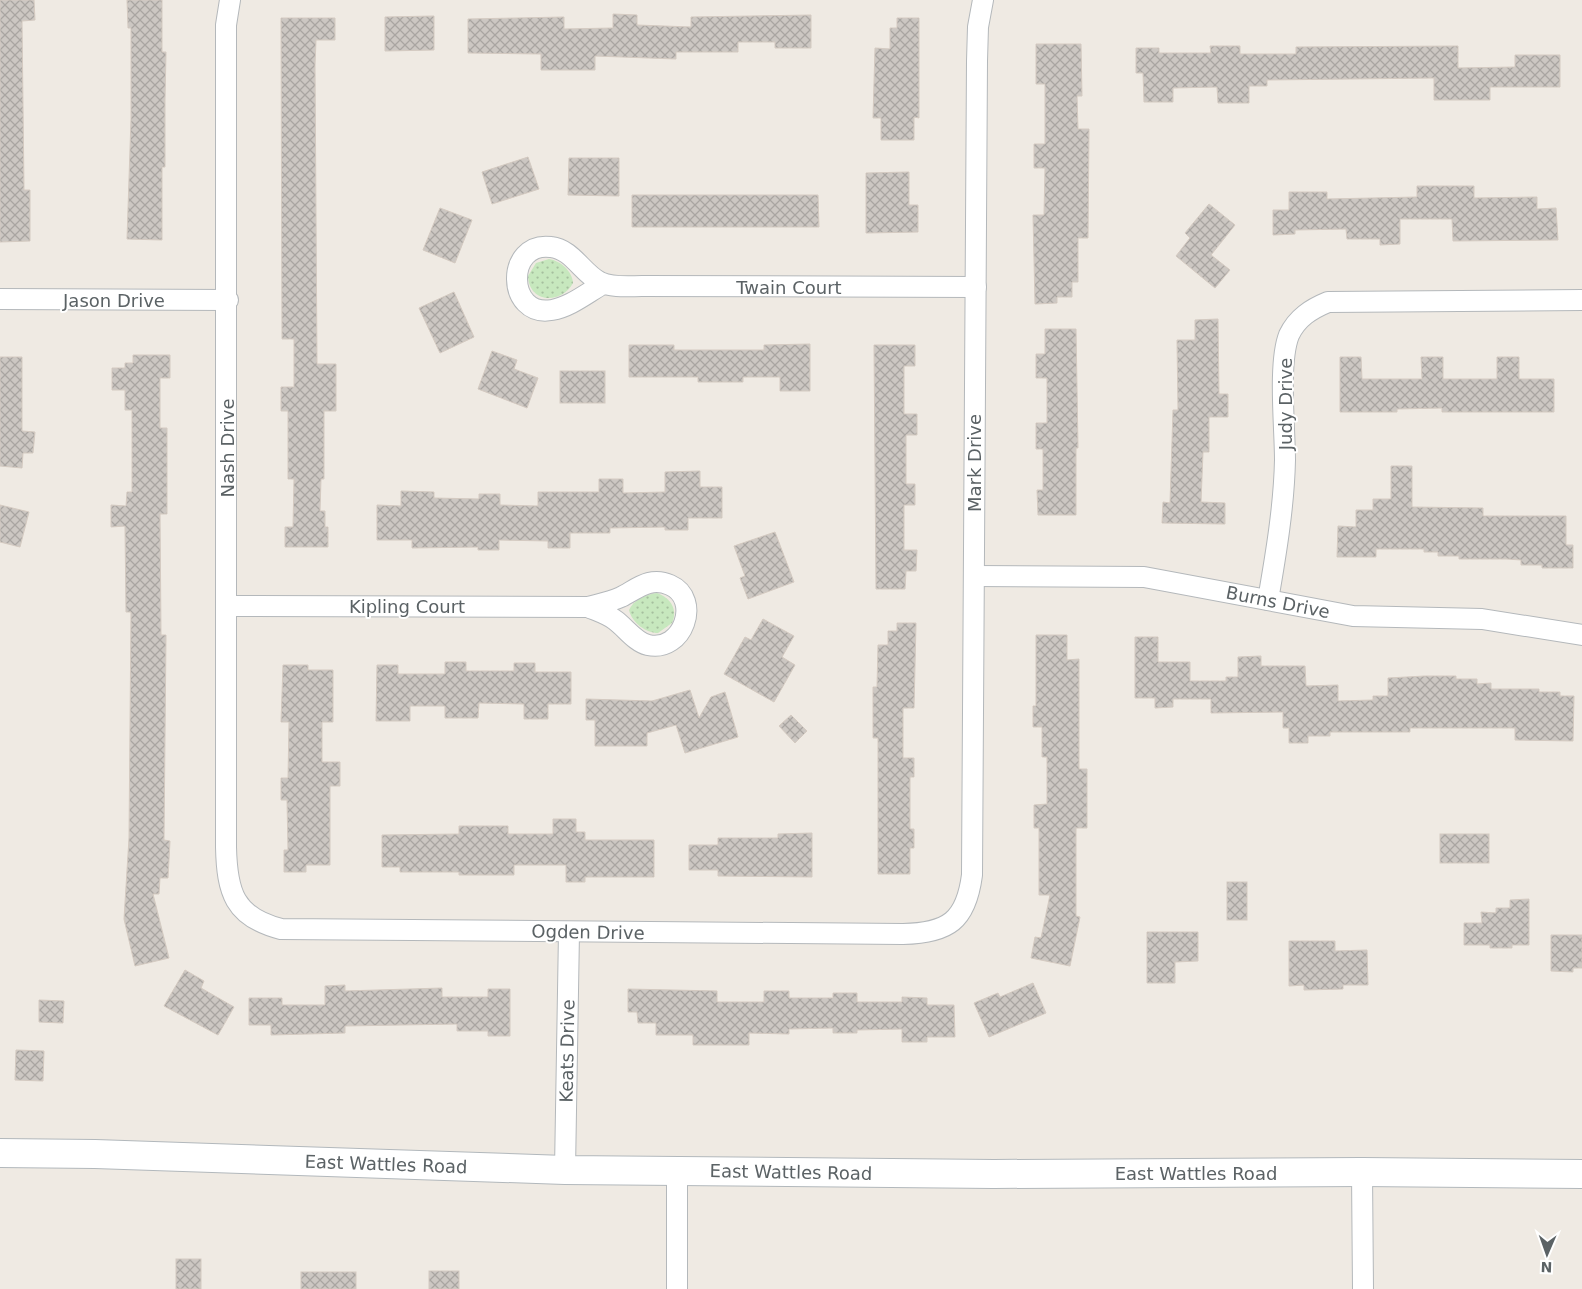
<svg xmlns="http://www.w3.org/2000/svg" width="1582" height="1289" viewBox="0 0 1582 1289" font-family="'DejaVu Sans',sans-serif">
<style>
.grass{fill:url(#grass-dots)}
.building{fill:url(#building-cross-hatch);stroke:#d4cac1}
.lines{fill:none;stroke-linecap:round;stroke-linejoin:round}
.minor-casing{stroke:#b4b8bb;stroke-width:22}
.secondary-casing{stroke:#b2b8bc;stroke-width:30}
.minor{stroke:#fff;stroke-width:20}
.secondary{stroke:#fff;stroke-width:28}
.labels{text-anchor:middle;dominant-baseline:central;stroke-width:4;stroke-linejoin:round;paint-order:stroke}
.street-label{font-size:18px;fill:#5b6265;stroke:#fff}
</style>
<defs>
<pattern id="grass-dots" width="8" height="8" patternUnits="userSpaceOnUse" patternTransform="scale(1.25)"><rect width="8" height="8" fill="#c7e8be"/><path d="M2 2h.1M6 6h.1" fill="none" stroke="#a5bf9e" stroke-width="1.8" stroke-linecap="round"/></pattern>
<pattern id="building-cross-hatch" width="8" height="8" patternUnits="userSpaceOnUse" patternTransform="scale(1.25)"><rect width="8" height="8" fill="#ccc7c2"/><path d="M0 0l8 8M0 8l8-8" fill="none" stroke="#a9a5a1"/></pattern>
</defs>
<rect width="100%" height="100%" fill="#efeae3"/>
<!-- grass -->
<g class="grass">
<path d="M 549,259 C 561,261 572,271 573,283 C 562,304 529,304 528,276 L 536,263 Z"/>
<path d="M 657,593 C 671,598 678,610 672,623 L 658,633 C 646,633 632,623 629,610 C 633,600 647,594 657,593 Z"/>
</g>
<!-- building -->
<g class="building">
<polygon points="0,0 34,0 35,20 22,21 24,190 30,190 30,241 0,242"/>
<polygon points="127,0 162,0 162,52 166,52 165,99 165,167 162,167 162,240 127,239 131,119 131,28 128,28"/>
<polygon points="613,14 637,15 637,25 691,27 691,17 811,15 811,48 775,48 775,42 738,42 738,52 676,52 676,59 595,56 595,70 541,70 541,54 468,53 468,19 564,17 564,29 613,28"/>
<polygon points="434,16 434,50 385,51 385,17"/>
<polygon points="281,18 335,18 335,40 316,40 315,65 317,364 336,364 336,411 324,411 324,479 321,479 320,511 325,511 325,527 328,527 328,547 285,547 285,527 293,527 294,479 288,479 288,411 281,411 281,387 294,387 294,339 282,339"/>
<polygon points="897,18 919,18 919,118 914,117 914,140 881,140 881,118 873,118 875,48 890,49 890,28 897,28"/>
<polygon points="1036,44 1081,44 1082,96 1077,96 1078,129 1089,129 1088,238 1078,238 1078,282 1072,282 1072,297 1057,297 1057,303 1035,304 1033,215 1044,215 1045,168 1034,168 1034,144 1045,144 1045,84 1036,84"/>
<polygon points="1210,46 1240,46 1240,54 1296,54 1296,47 1458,46 1458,68 1515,67 1515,55 1560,55 1560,87 1490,87 1490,100 1434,100 1434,78 1267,80 1267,86 1249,86 1249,103 1218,103 1217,87 1173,88 1173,102 1144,102 1143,73 1136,73 1136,48 1159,48 1159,53 1211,53"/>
<polygon points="528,157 539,189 492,204 482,172"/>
<polygon points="569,158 619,158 619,196 568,195"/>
<polygon points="909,172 909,205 918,205 918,232 866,233 866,173"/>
<polygon points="1417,186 1474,186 1474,198 1537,197 1537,209 1556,208 1558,240 1453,241 1452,219 1400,219 1400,244 1380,245 1380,239 1347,239 1346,229 1295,230 1295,234 1273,235 1273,210 1289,210 1289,192 1327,192 1327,199 1417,197"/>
<polygon points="632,195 818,195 819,227 632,227"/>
<polygon points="1209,204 1235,225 1211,255 1230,270 1215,288 1176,256 1190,238 1185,233"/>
<polygon points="440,208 472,220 455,263 423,250"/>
<polygon points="454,292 474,337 440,353 419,308"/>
<polygon points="1218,319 1219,394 1228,394 1228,417 1209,417 1209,452 1203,452 1201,502 1225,503 1225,524 1162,523 1163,502 1170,503 1173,410 1178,410 1177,340 1195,340 1195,320"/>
<polygon points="1045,329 1076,329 1078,448 1076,448 1076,515 1038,515 1037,490 1043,490 1043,449 1036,449 1036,423 1047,423 1047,378 1036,378 1036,354 1045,354"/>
<polygon points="810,344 810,391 780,391 780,377 743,377 743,382 698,382 698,377 629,377 629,345 674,345 674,350 764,350 764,345"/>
<polygon points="874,345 915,345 915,366 904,366 904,414 917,414 917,435 906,435 906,484 915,484 915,505 904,505 904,550 917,550 916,571 906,571 905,589 876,589"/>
<polygon points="492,351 517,360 514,369 538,378 527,408 478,389"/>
<polygon points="133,355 170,355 170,378 160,378 160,428 167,428 167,514 160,514 161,635 166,635 164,840 170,841 168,878 160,878 159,894 153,894 169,958 135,966 124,919 129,838 131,612 126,612 125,526 111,527 111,505 126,506 127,492 132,492 132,410 125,410 125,390 112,390 112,368 125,368 125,363 133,363"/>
<polygon points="0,357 22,357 22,431 35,432 33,453 23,453 22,468 0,466"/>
<polygon points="1340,357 1361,357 1362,379 1422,379 1421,357 1443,357 1443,379 1497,379 1497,357 1519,357 1519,379 1554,379 1554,412 1442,412 1442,408 1397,409 1397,412 1340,412"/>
<rect x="560" y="371" width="45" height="32"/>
<polygon points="1391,466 1412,466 1412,507 1483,508 1483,516 1566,516 1566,545 1573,545 1573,568 1542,568 1542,565 1521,565 1521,560 1507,559 1459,559 1459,556 1438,556 1438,552 1424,552 1424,549 1376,549 1376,557 1337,557 1338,526 1356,527 1356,510 1373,510 1373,499 1391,499"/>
<polygon points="700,471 700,487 722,487 722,518 688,518 688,530 665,530 665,527 610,528 610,533 570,533 570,548 548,548 548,541 499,540 499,550 478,550 478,547 412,548 412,540 377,540 377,505 401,506 401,491 434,492 434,498 479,499 479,494 500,494 500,505 538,506 538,492 599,492 599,479 623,479 623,493 665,492 665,472"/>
<polygon points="0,505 29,512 20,547 0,542"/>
<polygon points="775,532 794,582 748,599 740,578 745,576 734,546"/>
<polygon points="763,619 794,636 782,657 795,665 774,702 724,674 745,637 751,640"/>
<polygon points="897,623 916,623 914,708 903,708 903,758 914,758 914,777 910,777 910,829 914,829 914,848 910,848 910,874 878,874 878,738 873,738 873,687 877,687 878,645 888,645 888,631 897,631"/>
<polygon points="1036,635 1067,635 1067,660 1079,659 1079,769 1087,769 1087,828 1076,828 1076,916 1080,917 1070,966 1031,958 1035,937 1041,938 1050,895 1039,895 1039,828 1034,828 1034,805 1047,804 1047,757 1042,757 1042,727 1033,727 1033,706 1036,706"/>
<polygon points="1135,637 1158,637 1158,662 1190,662 1190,681 1226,681 1226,677 1238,677 1238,657 1261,656 1261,666 1305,666 1306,686 1338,685 1338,701 1373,700 1373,696 1388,696 1388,678 1425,676 1456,676 1456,679 1477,679 1477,684 1491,683 1491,689 1539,689 1539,692 1560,692 1560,696 1574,696 1573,741 1515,740 1515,728 1410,728 1410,732 1330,732 1330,736 1308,736 1308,743 1289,743 1289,728 1283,728 1283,712 1211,713 1211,699 1173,699 1173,707 1155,708 1155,698 1135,698"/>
<polygon points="445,662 466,662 466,671 514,671 514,663 535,663 535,672 571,672 571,704 548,704 548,719 524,719 524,704 479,703 478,718 445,718 445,706 410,706 410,721 376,721 377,665 398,665 398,674 445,674"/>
<polygon points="283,665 308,665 308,670 333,670 333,722 322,722 322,762 340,762 340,786 330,786 330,865 306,865 306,872 284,872 284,850 288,850 287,800 281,800 281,778 288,778 289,722 281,722"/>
<polygon points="690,690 699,718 711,697 725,692 738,737 685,753 676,725 647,733 647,746 595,746 595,720 586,720 586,699 652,701"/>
<polygon points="791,715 807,731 795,743 779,726"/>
<polygon points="553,819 576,819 576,832 585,832 585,840 654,840 654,877 585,877 585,882 566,882 566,865 514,865 514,875 459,875 459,872 400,872 400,867 382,867 382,835 459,834 459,826 508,826 508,834 553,834"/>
<polygon points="812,833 812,877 718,876 718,870 689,870 689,845 718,845 718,838 778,838 778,834"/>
<rect x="1440" y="834" width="49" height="29"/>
<rect x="1227" y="882" width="20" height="38"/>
<polygon points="1529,899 1529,945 1512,945 1512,948 1490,948 1490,945 1464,945 1464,923 1482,923 1481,912 1496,913 1496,908 1510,908 1510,900"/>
<polygon points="1147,932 1198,932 1198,961 1175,962 1175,983 1147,983"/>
<polygon points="1551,935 1582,935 1582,968 1573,968 1573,972 1551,971"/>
<polygon points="1289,941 1335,941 1335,951 1367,950 1368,985 1343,985 1343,989 1304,990 1304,985 1289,986"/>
<polygon points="185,970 204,981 201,988 234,1007 218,1035 164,1006"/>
<polygon points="1033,983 1046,1013 989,1037 974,1003 998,993 1000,997"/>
<polygon points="345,985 345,991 442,988 442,997 488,997 488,989 510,989 510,1036 488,1036 488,1031 457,1031 457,1024 345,1026 345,1033 271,1035 271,1025 249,1025 249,998 282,998 282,1005 325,1005 325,986"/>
<polygon points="628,989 717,991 717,1002 764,1002 764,991 789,991 789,998 833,998 833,993 857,993 857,1002 902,1002 902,997 927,998 927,1005 954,1005 955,1037 927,1037 927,1042 902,1042 902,1029 857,1030 857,1033 833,1033 833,1028 789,1029 789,1034 749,1033 749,1045 693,1045 693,1035 656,1035 656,1023 638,1023 637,1012 628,1012"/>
<polygon points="39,1000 64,1001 63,1023 39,1022"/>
<polygon points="16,1050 44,1051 43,1081 15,1080"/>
<rect x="176" y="1259" width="25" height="30"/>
<rect x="429" y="1271" width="30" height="18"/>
<rect x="301" y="1272" width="55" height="17"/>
</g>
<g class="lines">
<!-- minor casing -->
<g class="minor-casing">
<g id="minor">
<path d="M 230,0 L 226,25 L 226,847 C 227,892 234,917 281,929 L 903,934 C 948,933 966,921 972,875 L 977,61 L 978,27 L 983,0"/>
<path d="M 603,284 C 587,293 570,307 552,310 C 506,318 505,241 551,247 C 572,249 583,274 600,282 C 612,288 630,286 642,286 L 976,287"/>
<polyline points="0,299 228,300"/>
<polyline points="974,576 1144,577 1353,616 1482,619 1582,635"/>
<path d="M 1268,600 C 1276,554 1284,506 1285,460 C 1285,428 1278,363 1289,335 C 1297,318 1311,309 1328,302 L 1582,300"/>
<path d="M 226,606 L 588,607 C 597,611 607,614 615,620 C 626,628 635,642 648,645 C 683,653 702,599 670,585 C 650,576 637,589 621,597 C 610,602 599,604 588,607"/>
<polyline points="565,1170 569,932"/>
<polyline points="677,1171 677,1289"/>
<polyline points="1362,1172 1363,1289"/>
</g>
</g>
<!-- secondary casing -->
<g class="secondary-casing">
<polyline id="secondary" points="0,1153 95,1154 565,1170 994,1174 1362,1172 1582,1174"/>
</g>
<!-- minor -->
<use href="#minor" class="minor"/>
<!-- secondary -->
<use href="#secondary" class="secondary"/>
</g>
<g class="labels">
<!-- street labels -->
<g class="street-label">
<text x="789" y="287">Twain Court</text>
<text x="114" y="300">Jason Drive</text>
<text transform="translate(1285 404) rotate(-90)">Judy Drive</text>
<text transform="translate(227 448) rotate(-90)">Nash Drive</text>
<text transform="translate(974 463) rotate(-90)">Mark Drive</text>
<text transform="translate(1278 602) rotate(11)">Burns Drive</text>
<text x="407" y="606">Kipling Court</text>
<text transform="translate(588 932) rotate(1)">Ogden Drive</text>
<text transform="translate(567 1051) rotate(-89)">Keats Drive</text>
<text transform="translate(386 1164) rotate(2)">East Wattles Road</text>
<text transform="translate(791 1172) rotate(1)">East Wattles Road</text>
<text x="1196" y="1173">East Wattles Road</text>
</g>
</g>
<!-- north arrow -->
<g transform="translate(1547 1254) rotate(182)" stroke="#ffffff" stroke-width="4" paint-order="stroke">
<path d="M0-4L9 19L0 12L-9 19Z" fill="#5b6265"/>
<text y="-8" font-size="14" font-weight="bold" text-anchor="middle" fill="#5b6265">N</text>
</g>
</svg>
